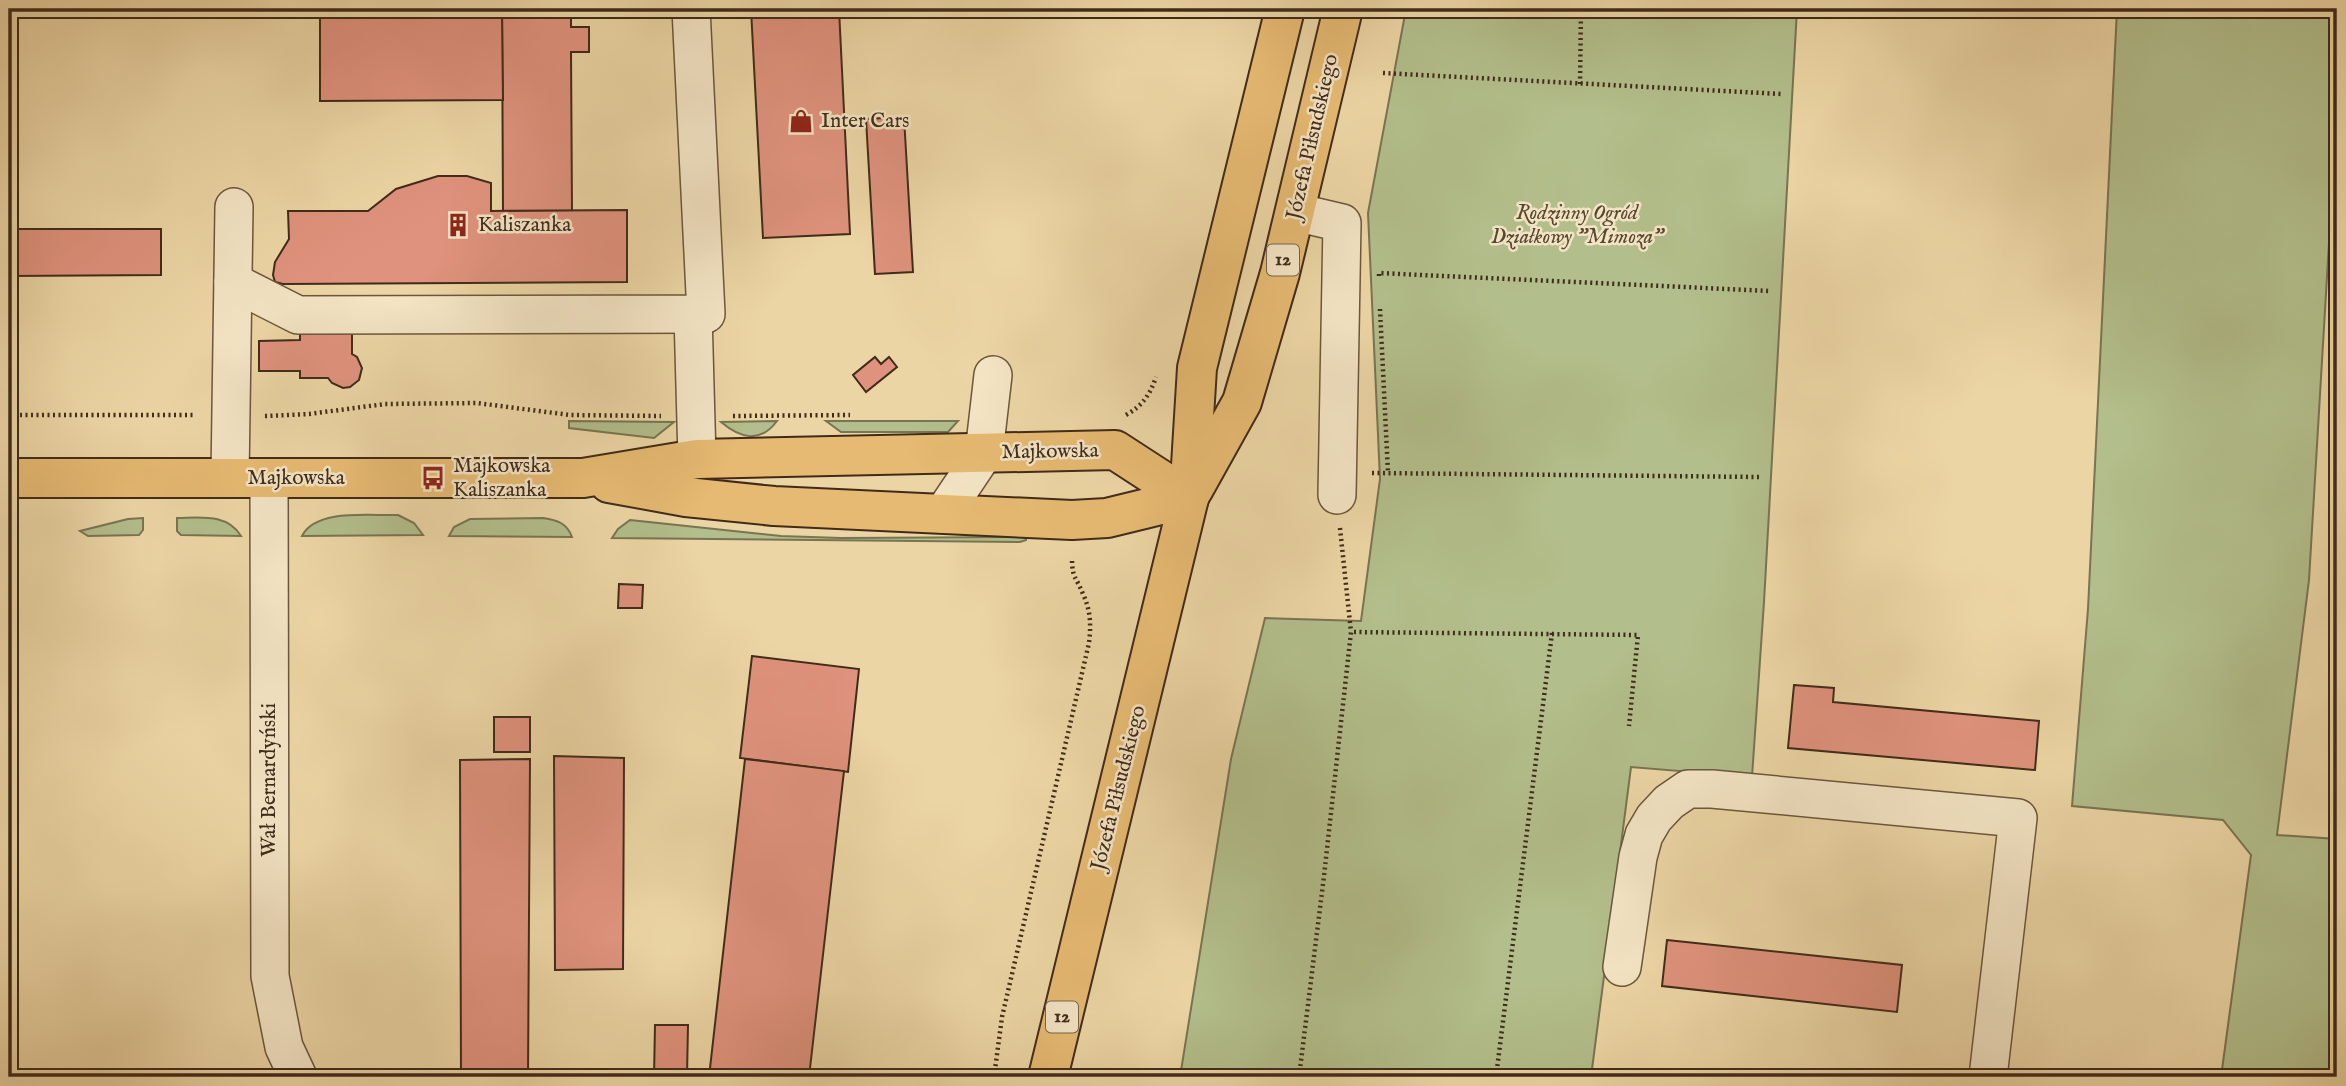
<svg xmlns="http://www.w3.org/2000/svg" width="2346" height="1086" viewBox="0 0 2346 1086" font-family="'IM FELL English',serif">
<style>
.green{fill:#b2be8b;stroke:#797453;stroke-width:2}
.building{fill:#df927d;stroke:#402b1b;stroke-width:2}
.lines{fill:none;stroke-linecap:round;stroke-linejoin:round}
.minor-casing{stroke:#6b563d;stroke-width:40}
.major-casing{stroke:#402b1b;stroke-width:42}
.path{stroke:#402b1b;stroke-width:4.5;stroke-dasharray:2 3.5;stroke-linecap:butt}
.minor{stroke:#f3e4c4;stroke-width:37}
.major{stroke:#e6ba72;stroke-width:38}
.labels{text-anchor:middle;dominant-baseline:central;stroke-width:5;stroke-linejoin:round;paint-order:stroke}
.shield{fill:#f3e4c4;stroke:#76624e;stroke-width:2}
.shield-label{font-size:19px;font-weight:bold;fill:#402b1b}
.poi-label{font-size:21px;fill:#402b1b;stroke:#f3e4c4;text-anchor:start}
.street-label{font-size:21px;fill:#402b1b;stroke:#f3e4c4}
.park-label{font-size:21px;font-style:italic;fill:#574831;stroke:#f3e4c4}
</style>
<rect width="100%" height="100%" fill="#ecd5a4"/>
<filter id="stains"><feTurbulence type="fractalNoise" baseFrequency=".00286" numOctaves="4"/><feColorMatrix values="0 0 0 0 .2 0 0 0 0 .09 0 0 0 0 .02 0 0 0 .5 -.17"/></filter>
<radialGradient id="worn" r=".72"><stop offset=".6" stop-color="#630" stop-opacity="0"/><stop offset="1" stop-color="#630" stop-opacity=".3"/></radialGradient>
<!-- green -->
<g class="green">
<polygon points="1406,9 1797,9 1764,602 1752,777 1631,767 1591,1077 1180,1077 1231,759 1265,618 1361,621 1380,479 1368,213"/>
<polygon points="2117,9 2337,9 2337,108 2309,580 2277,835 2337,839 2337,1077 2221,1077 2251,855 2223,820 2072,806 2088,609"/>
<polygon points="569,421 674,422 654,438 569,428"/>
<path d="M 777,421 C 760,444 740,438 721,422 Z"/>
<polygon points="826,421 958,421 948,432 841,432"/>
<path d="M 398,515 L 414,523 L 423,535 L 302,536 C 316,508 371,516 398,515 Z"/>
<polygon points="143,518 143,530 139,535 88,536 80,531 128,519"/>
<path d="M 177,518 C 200,518 227,513 241,536 L 181,535 L 177,531 Z"/>
<path d="M 543,518 C 557,520 567,523 572,537 L 449,536 L 454,527 L 470,519 Z"/>
<polygon points="630,520 781,536 841,538 1026,537 1026,540 1020,542 612,538 618,529"/>
</g>
<!-- building -->
<g class="building">
<polygon points="502,9 571,9 571,27 589,27 589,52 571,52 572,211 503,211"/>
<polygon points="751,9 839,9 850,234 763,238"/>
<polygon points="502,12 503,100 320,101 320,13"/>
<polygon points="904,117 913,272 875,274 866,119"/>
<polygon points="438,176 467,176 491,183 491,211 627,210 627,282 283,284 275,282 273,275 275,262 289,239 288,211 368,211 396,189"/>
<polygon points="9,229 161,229 161,275 9,276"/>
<polygon points="300,333 352,333 352,354 357,357 362,368 359,380 350,387 343,388 332,383 328,378 300,378 300,371 259,371 259,341 300,340"/>
<polygon points="875,357 881,364 889,357 897,367 866,392 853,375"/>
<polygon points="619,584 643,585 642,608 618,608"/>
<polygon points="752,656 859,669 848,772 740,758"/>
<polygon points="1794,685 1834,688 1833,702 2039,721 2035,770 1788,748"/>
<rect x="494" y="717" width="36" height="35"/>
<polygon points="554,756 624,758 623,969 555,970"/>
<polygon points="530,759 528,1077 461,1077 460,760"/>
<polygon points="745,759 844,771 809,1077 709,1077"/>
<polygon points="1667,940 1902,965 1897,1012 1662,986"/>
<polygon points="655,1025 688,1025 687,1077 654,1077"/>
</g>
<g class="lines">
<!-- minor casing -->
<g class="minor-casing">
<g id="minor">
<polyline points="1295,212 1342,223 1337,495"/>
<polyline points="233,282 298,315 706,314 691,9"/>
<polyline points="693,314 697,459"/>
<polyline points="230,478 234,207"/>
<polyline points="269,478 270,976 284,1047 298,1077"/>
<polyline points="943,514 984,453 993,375"/>
<polyline points="1622,967 1638,857 1644,835 1654,818 1669,802 1688,789 1712,789 2018,818 1988,1077"/>
</g>
</g>
<!-- major casing -->
<g class="major-casing">
<g id="major">
<polyline points="9,478 583,478 697,459 1115,450 1189,498"/>
<polyline points="609,483 686,497 774,506 1072,520 1107,518 1189,498"/>
<polyline points="1193,490 1242,402 1280,273 1343,9"/>
<polyline points="1048,1077 1189,498 1197,368 1285,9"/>
</g>
</g>
<!-- path -->
<g class="path">
<polyline points="1383,73 1781,94"/>
<polyline points="1580,84 1581,9"/>
<polyline points="1379,276 1379,273 1770,291"/>
<polyline points="1380,309 1388,473"/>
<polyline points="9,415 194,415"/>
<path d="M 1126,415 C 1142,406 1150,395 1156,377"/>
<polyline points="265,416 309,414 385,404 477,403 570,415 661,416"/>
<polyline points="733,416 850,415"/>
<polyline points="1372,473 1760,477"/>
<polyline points="1340,528 1351,632"/>
<path d="M 994,1077 L 1002,1017 L 1089,643 C 1091,626 1091,611 1083,594 C 1076,576 1072,579 1072,558"/>
<polyline points="1299,1077 1324,876 1351,632 1638,635 1629,726"/>
<polyline points="1496,1077 1552,633"/>
</g>
<!-- minor -->
<use href="#minor" class="minor"/>
<!-- major -->
<use href="#major" class="major"/>
</g>
<!-- icons -->
<defs>
<g id="shop-bare" transform="scale(1.89)"><path d="M-5-2.5h2.3a2.7 3.5 0 0 1 5.4 0H5L5.5 6h-11ZM-1.5-2.5h3a1.5 2.3 0 0 0-3 0Z" fill="#8f2418" stroke="#f3e4c4" stroke-width="2.5" paint-order="stroke"/></g>
<g id="building-bare" transform="scale(1.89)"><path d="M-4-6H4V6H1V3H-1V6H-4ZM-2.5-4.3h1.7v1.8h-1.7ZM.8-4.3h1.7v1.8H.8ZM-2.5-1h1.7V.8h-1.7ZM.8-1h1.7V.8H.8Z" fill="#8f2418" stroke="#f3e4c4" stroke-width="2.5" paint-order="stroke"/></g>
<g id="bus-bare" transform="scale(1.89)"><path d="M-5-6H5V4H4V6H2V4H-2V6H-4V4H-5ZM-3.5-4V0h7V-4ZM-3.5 1.2v1.5H-2V1.2ZM2 1.2v1.5H3.5V1.2Z" fill="#8f2418" stroke="#f3e4c4" stroke-width="2.5" paint-order="stroke"/></g>
</defs>
<g fill-rule="evenodd">
<use href="#shop-bare" x="801" y="121"/>
<use href="#building-bare" x="458" y="225"/>
<use href="#bus-bare" x="433" y="478"/>
</g>
<g class="labels">
<!-- shield labels -->
<g class="shield">
<rect x="1267" y="244.5" width="32" height="31" rx="5"/>
<rect x="1046" y="1001.5" width="32" height="31" rx="5"/>
</g>
<g class="shield-label">
<text x="1283" y="260">12</text>
<text x="1062" y="1017">12</text>
</g>
<!-- poi labels -->
<g class="poi-label">
<text x="821" y="121">Inter Cars</text>
<text x="478" y="225">Kaliszanka</text>
<text x="453" y="466">Majkowska<tspan x="453" dy="24">Kaliszanka</tspan></text>
</g>
<!-- street labels -->
<g class="street-label">
<text transform="translate(1313 137) rotate(-77)">Józefa Piłsudskiego</text>
<text transform="translate(1050 452) rotate(-1)">Majkowska</text>
<text x="296" y="478">Majkowska</text>
<text transform="translate(269 780) rotate(-90)">Wał Bernardyński</text>
<text transform="translate(1119 788) rotate(-76)">Józefa Piłsudskiego</text>
</g>
<!-- park labels -->
<g class="park-label">
<text x="1577" y="213">Rodzinny Ogród<tspan x="1577" dy="24">Działkowy "Mimoza"</tspan></text>
</g>
</g>
<!-- margin -->
<rect width="2346" height="1086" fill="none" stroke="#ecd5a4" stroke-width="35"/>
<rect x="10" y="10" width="2325" height="1065" fill="none" stroke="#402b1b" stroke-width="3.5"/>
<rect x="18" y="18" width="2311" height="1051" fill="none" stroke="#402b1b" stroke-width="2"/>
<rect width="100%" height="100%" filter="url(#stains)"/>
<rect width="100%" height="100%" fill="url(#worn)"/>
</svg>
